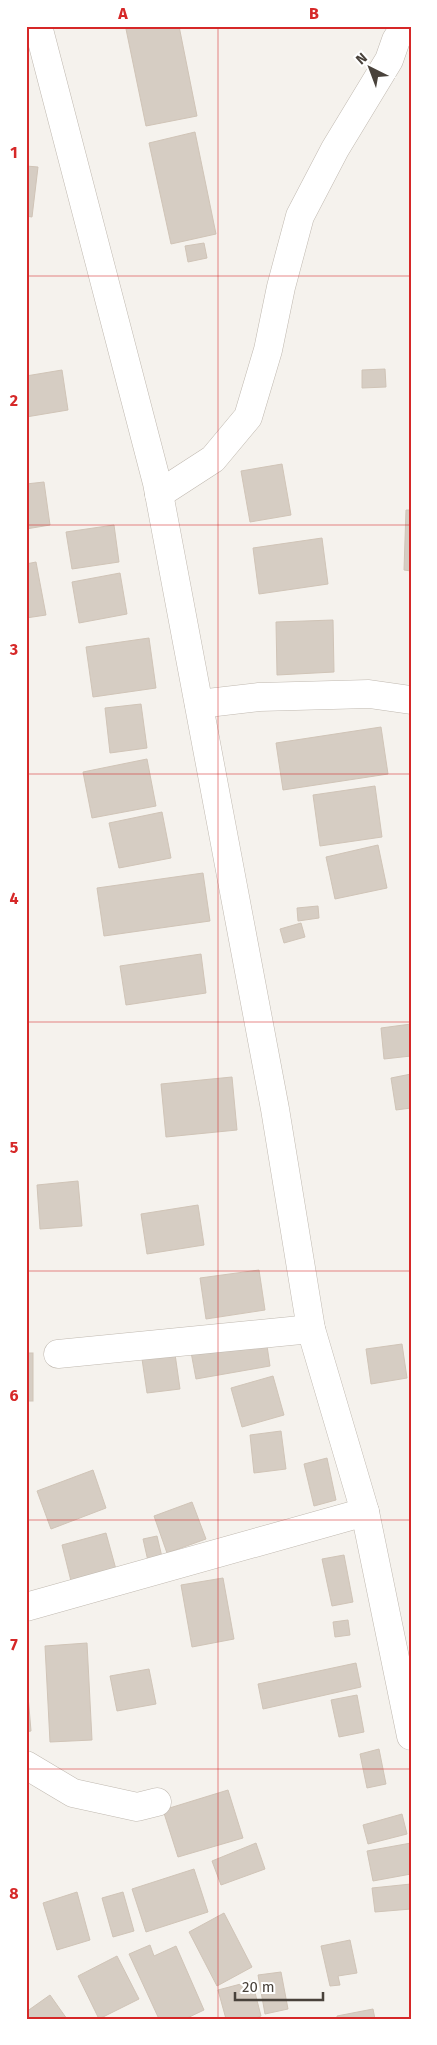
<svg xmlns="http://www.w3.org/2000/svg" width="437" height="2045" viewBox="0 0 437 2045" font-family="'Fira Sans',sans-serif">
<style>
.building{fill:#d6cdc3;stroke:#d0c4b7}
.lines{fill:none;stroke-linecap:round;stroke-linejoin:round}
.minor-casing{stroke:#c0b9b0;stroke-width:29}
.minor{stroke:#fff;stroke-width:28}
.grid{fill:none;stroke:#d62828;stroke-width:1;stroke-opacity:0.55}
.neatline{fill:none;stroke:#d62828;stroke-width:2}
.grid-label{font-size:16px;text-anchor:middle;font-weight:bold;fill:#d62828}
</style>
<rect width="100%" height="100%" fill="#f5f2ed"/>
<!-- building -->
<g class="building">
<polygon points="140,26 179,26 197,116 146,126 126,29"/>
<polygon points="195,132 216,234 171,244 149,143"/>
<polygon points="26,166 38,167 32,217 26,216"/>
<polygon points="204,243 207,258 188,262 185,246"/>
<polygon points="385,369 386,387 362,388 362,370"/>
<polygon points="62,370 68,410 26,417 26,376"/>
<polygon points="282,464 291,515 250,522 241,471"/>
<polygon points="44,482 50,525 26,529 26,484"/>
<polygon points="406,510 411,510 411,571 404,570"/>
<polygon points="114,525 119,562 72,569 66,532"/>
<polygon points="322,538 328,584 259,594 253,548"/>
<polygon points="36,562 46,615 26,618 26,564"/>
<polygon points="120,573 127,614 79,623 72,582"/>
<polygon points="333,620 334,672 277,675 276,622"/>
<polygon points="149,638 156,688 93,697 86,647"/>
<polygon points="141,704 147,748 110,753 105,708"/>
<polygon points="381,727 388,774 283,790 276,743"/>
<polygon points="147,759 156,806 92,818 83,772"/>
<polygon points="375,786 382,837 320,846 313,795"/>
<polygon points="162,812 171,858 119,868 109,823"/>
<polygon points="378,845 387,888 335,899 326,857"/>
<polygon points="203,873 210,921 104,936 97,888"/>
<polygon points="318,906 319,918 298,921 297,908"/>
<polygon points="301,923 305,937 284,943 280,929"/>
<polygon points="201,954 206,993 126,1005 120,966"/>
<polygon points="411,1024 411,1056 384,1059 381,1028"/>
<polygon points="411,1074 411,1108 396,1110 391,1078"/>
<polygon points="232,1077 237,1130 166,1137 161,1084"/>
<polygon points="78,1181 82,1226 40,1229 37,1185"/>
<polygon points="198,1205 204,1245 147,1254 141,1214"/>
<polygon points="259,1270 265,1310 206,1319 200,1278"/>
<polygon points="266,1339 270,1366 196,1379 191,1352"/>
<polygon points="402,1344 407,1378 371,1384 366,1349"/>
<rect x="26" y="1353" width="7" height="48"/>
<polygon points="175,1354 180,1389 147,1393 142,1359"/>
<polygon points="273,1376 284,1415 242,1427 231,1388"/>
<polygon points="281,1431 286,1469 254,1473 250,1435"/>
<polygon points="327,1458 336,1500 314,1506 304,1464"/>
<polygon points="93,1470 106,1508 51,1529 37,1491"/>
<polygon points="192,1502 206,1539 167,1553 154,1516"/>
<polygon points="106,1533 117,1573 72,1585 62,1545"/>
<polygon points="157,1536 162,1557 148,1561 143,1539"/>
<polygon points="344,1555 353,1602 332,1606 322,1559"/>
<polygon points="223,1578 234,1639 192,1647 181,1585"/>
<polygon points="348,1620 350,1635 335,1637 333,1622"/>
<polygon points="87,1643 92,1740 50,1742 45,1646"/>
<polygon points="356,1663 361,1687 263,1709 258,1684"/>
<polygon points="149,1669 156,1704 117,1711 110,1676"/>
<polygon points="26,1672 31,1731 26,1732"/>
<polygon points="357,1695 364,1732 339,1737 331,1700"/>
<polygon points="379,1749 386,1784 367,1788 360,1754"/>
<polygon points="228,1790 243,1838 178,1857 163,1810"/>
<polygon points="402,1814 407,1834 368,1844 363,1825"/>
<polygon points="256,1843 265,1869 221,1885 212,1861"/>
<polygon points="411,1843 411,1874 373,1881 367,1851"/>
<polygon points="194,1869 208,1912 146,1932 132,1889"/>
<polygon points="411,1884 411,1909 375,1912 372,1888"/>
<polygon points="77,1892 90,1940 57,1950 43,1903"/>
<polygon points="123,1892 134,1931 113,1937 102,1898"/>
<polygon points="224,1913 252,1967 217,1986 189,1932"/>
<polygon points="350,1940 357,1973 338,1976 340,1985 330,1986 321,1946"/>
<polygon points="150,1945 154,1956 176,1946 204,2010 185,2019 159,2019 129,1954"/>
<polygon points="117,1956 139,1999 99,2019 78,1976"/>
<polygon points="281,1972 288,2009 265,2014 258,1975"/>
<polygon points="252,1981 261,2016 253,2019 226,2019 218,1990"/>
<polygon points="50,1995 67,2019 26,2019 26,2012"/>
<polygon points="373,2009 375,2019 337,2019 337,2016"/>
</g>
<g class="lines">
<!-- minor casing -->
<g class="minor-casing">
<g id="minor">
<polyline points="38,26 157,483 275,1109 311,1329 365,1512 411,1736"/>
<polyline points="159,494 213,459 248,417 268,350 281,287 300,216 335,149 389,60 396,40 405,26"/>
<polyline points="199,704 259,697 369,694 411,700"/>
<polyline points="58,1354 311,1329"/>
<polyline points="26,1607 365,1512"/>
<polyline points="26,1765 73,1793 137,1807 157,1802"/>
</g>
</g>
<!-- minor -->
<use href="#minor" class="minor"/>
</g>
<!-- grid -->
<path class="grid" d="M 218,26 L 218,2019M 26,276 L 411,276M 26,525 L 411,525M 26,774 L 411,774M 26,1022 L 411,1022M 26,1271 L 411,1271M 26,1520 L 411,1520M 26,1769 L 411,1769"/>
<!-- border -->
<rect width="437" height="2045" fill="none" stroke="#ffffff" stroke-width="55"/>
<!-- north arrow -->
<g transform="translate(370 68) rotate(318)" stroke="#ffffff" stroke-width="4" paint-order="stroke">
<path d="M0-4L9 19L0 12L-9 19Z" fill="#49423b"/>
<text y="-8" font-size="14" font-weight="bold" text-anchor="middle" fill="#49423b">N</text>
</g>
<!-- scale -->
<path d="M235 1992v8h88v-8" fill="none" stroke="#49423b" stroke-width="2.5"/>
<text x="242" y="1992" font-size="15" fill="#49423b" stroke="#ffffff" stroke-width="4" paint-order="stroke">20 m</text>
<rect x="28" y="28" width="382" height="1990" class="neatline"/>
<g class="grid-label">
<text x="123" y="19">A</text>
<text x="314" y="19">B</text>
<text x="14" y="158">1</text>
<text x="14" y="406">2</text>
<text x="14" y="655">3</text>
<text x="14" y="904">4</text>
<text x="14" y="1153">5</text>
<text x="14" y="1401">6</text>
<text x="14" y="1650">7</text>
<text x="14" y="1899">8</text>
</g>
</svg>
